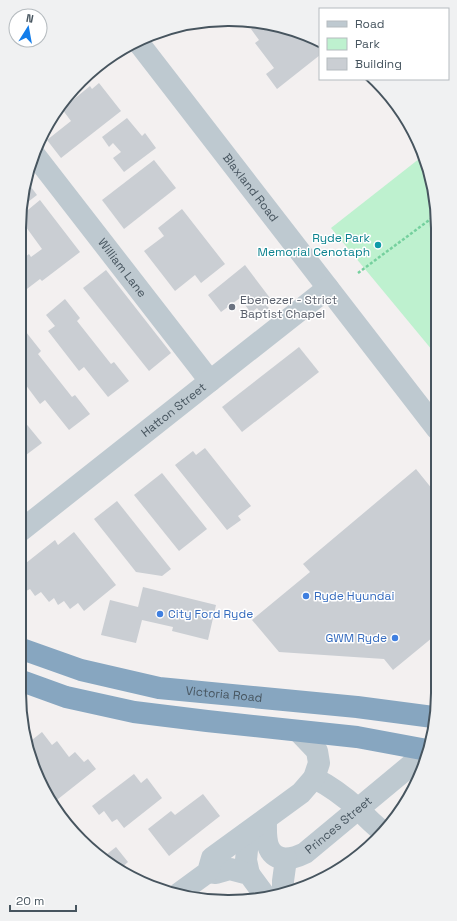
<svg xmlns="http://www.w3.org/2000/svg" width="457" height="921" viewBox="0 0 457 921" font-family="'Space Grotesk',sans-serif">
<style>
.green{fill:#bef1cf}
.building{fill:#caced3}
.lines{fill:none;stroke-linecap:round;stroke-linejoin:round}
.path{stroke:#75d09e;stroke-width:2.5;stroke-dasharray:3 2;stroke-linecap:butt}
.minor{stroke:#bec9d0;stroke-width:22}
.highway{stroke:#87a6c0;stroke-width:22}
.culture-dot{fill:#0f9aa8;stroke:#fff;stroke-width:1.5}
.worship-dot{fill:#6b7280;stroke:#fff;stroke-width:1.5}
.shop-dot{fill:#3f7fe0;stroke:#fff;stroke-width:1.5}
.labels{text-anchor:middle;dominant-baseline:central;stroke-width:3;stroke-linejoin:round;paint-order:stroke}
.street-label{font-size:12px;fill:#47555f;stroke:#fff}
.culture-label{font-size:12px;fill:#0d838f;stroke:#fff;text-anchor:end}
.worship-label{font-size:12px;fill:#5b616d;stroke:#fff;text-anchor:start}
.shop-label{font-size:12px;fill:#366cbe;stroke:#fff;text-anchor:start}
.rim{fill:none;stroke:#47555f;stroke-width:2}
</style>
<rect width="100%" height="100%" fill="#f3f0f0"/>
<!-- green -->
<polygon class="green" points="424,155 436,201 437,356 331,228"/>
<!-- building -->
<g class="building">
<polygon points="257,25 309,35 320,41 320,55 277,89 266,74 274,68 255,43 259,40 251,29"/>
<polygon points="99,83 121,111 61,158 47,140 71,121 62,109 90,86 92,89"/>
<polygon points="127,118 142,136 145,133 156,148 124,172 113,158 121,152 113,143 109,147 102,137"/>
<polygon points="154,160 176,188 124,229 102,200"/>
<polygon points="28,183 37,195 24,205"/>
<polygon points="40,200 80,252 42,281 40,279 19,295 19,262 29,254 31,257 42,249 26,227 19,233 22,213 23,214"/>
<polygon points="182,209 225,264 201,283 195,275 175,291 144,251 164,236 158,228"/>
<polygon points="245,265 270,298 264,303 269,308 262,314 257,308 251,313 240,298 221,312 208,295"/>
<polygon points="106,270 171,353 149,371 83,288"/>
<polygon points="65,299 80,318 77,321 111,364 114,362 129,381 108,397 84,367 79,371 48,331 55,326 46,315"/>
<polygon points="26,332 41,351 38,354 72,397 75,395 90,414 69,430 45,400 40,404 19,376 19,338"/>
<polygon points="299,347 319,372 242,432 222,407"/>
<polygon points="19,415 42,443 22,458 19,454"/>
<polygon points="205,448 251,506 238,516 241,520 227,530 175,465 193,451 196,455"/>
<polygon points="416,469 437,495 438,633 393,670 384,659 279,652 252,620 310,572 303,564"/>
<polygon points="162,473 207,529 179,551 134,495"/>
<polygon points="117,501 171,569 162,576 136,572 94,519"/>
<polygon points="74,532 116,585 84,611 78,603 70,609 64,601 58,605 54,598 49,602 41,592 35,596 30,589 26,591 22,586 19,589 19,563 23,560 26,563 55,540 58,545"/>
<polygon points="143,587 216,605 208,640 172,631 173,627 142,620 136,643 101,635 110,600 138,607"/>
<polygon points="25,732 32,740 42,732 52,745 57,741 69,757 75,752 84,762 88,759 96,769 53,803 30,760"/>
<polygon points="134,774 141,783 147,778 162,798 124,828 117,819 112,822 104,811 99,815 92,806"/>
<polygon points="203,794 220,816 169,856 148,829 171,811 175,815"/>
<polygon points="116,847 128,862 119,870 112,867 102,858"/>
</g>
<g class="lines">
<!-- path -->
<polyline class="path" points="358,273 436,215"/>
<!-- minor -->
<g class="minor">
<path id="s1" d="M 138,42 L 437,429"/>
<path id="s2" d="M 34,154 L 210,381"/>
<path id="s3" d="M 19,532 L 328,288"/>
<path d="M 314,778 C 330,786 345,797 358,809 C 367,817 374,826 384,832"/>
<path id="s4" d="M 266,819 C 266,827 265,840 269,848 C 276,863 293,859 305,853 L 411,765 L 424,750"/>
<polyline points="247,833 248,840 246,860 249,874"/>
<polyline points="208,872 216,873 230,869 249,874 266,897"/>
<polyline points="283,892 283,881 286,859"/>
<polyline points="178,894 208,872 212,858 301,793 314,778 319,763 317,751 298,731"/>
</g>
<!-- highway -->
<g class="highway">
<path id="s5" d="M 19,648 L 81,670 L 159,688 L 357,707 L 433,717"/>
<polyline points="19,680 66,697 134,712 207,721 357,737 427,750"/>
</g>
</g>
<!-- markers -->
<circle class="culture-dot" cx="378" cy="245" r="4"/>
<circle class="worship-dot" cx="232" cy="307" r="4"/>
<g class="shop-dot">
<circle cx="306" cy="596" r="4"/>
<circle cx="160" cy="614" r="4"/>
<circle cx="395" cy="638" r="4"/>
</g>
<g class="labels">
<!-- street labels -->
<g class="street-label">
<text stroke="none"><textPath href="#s1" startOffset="184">Blaxland Road</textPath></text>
<text stroke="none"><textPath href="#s2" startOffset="144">William Lane</textPath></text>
<text stroke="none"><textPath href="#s3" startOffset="197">Hatton Street</textPath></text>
<text stroke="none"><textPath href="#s5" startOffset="211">Victoria Road</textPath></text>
<text stroke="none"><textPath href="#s4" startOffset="114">Princes Street</textPath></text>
</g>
<!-- culture labels -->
<g class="culture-label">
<text x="370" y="238">Ryde Park<tspan x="370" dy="14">Memorial Cenotaph</tspan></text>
</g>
<!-- worship labels -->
<g class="worship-label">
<text x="240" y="300">Ebenezer - Strict<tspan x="240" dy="14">Baptist Chapel</tspan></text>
</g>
<!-- shop labels -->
<g class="shop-label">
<text x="314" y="596">Ryde Hyundai</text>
<text x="168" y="614">City Ford Ryde</text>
<text x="387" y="638" text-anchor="end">GWM Ryde</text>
</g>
</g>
<!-- crop -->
<path d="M0 0H457V921H0ZM228 26H229A202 202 0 0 1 431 228V693A202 202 0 0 1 229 895H228A202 202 0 0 1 26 693V228A202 202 0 0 1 228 26Z" fill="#f0f1f2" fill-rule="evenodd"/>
<path class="rim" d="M228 26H229A202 202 0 0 1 431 228V693A202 202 0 0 1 229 895H228A202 202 0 0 1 26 693V228A202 202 0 0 1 228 26Z"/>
<!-- legend -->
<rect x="319" y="8" width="130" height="72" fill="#ffffff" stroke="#b5bbbf"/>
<rect x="327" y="21" width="20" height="6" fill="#bec9d0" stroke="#b5bbbf"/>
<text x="355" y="28" font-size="12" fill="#47555f">Road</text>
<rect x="327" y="38" width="20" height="12" fill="#bef1cf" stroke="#b5bbbf"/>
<text x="355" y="48" font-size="12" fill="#47555f">Park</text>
<rect x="327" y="58" width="20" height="12" fill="#caced3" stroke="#b5bbbf"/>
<text x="355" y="68" font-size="12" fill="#47555f">Building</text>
<!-- north arrow -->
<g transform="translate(28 28) rotate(11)"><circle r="19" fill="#ffffff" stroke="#b5bbbf"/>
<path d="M0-3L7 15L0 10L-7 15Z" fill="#137dea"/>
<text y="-6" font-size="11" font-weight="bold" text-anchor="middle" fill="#47555f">N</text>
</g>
<!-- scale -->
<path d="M10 905v6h66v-6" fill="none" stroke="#47555f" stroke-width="2"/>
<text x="16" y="905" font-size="12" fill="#47555f" stroke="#ffffff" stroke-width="3" paint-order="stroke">20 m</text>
</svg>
